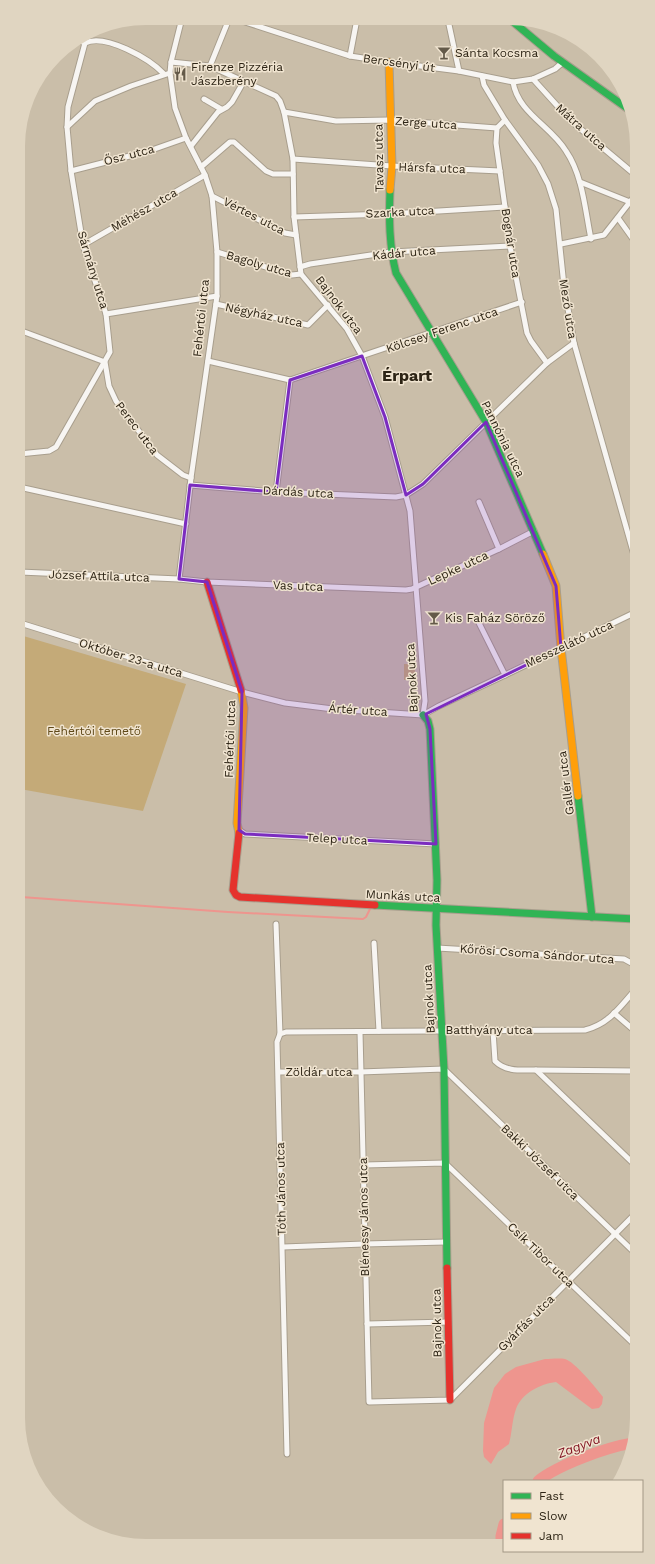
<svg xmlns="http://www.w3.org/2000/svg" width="655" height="1564" viewBox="0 0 655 1564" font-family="'Work Sans',sans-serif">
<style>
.green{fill:#c4aa78}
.water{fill:#ee958e}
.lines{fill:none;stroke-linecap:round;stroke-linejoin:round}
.stream{stroke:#ee958e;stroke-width:2}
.river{stroke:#ee958e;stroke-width:11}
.street-casing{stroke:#a89e8d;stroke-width:7}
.fast-casing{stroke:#a89e8d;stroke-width:9}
.slow-casing{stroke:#a89e8d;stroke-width:9}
.jam-casing{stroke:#a89e8d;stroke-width:9}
.street{stroke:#f7f5f2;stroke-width:5}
.fast{stroke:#30b455;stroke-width:7}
.slow{stroke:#ff9f0a;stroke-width:7}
.jam{stroke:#e5322d;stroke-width:7}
.marked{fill:#7b2cbf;fill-opacity:0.2;stroke:#7b2cbf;stroke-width:3;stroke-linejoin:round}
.labels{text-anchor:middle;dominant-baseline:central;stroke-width:3;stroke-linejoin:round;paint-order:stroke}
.poi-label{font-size:12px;fill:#2d2415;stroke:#f0e4d0;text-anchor:start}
.street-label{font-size:12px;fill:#2d2415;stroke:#f0e4d0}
.park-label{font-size:12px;fill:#5f4817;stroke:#f0e4d0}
.water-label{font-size:13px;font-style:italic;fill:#80111f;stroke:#f0e4d0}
.district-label{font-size:16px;font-weight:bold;fill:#2d2415;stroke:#f0e4d0}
</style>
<rect width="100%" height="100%" fill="#cabea9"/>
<!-- green -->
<g class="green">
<polygon points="20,635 186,684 143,811 20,789"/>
<polygon points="404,664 414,664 416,679 404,680"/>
</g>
<!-- water -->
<path class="water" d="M 545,1359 C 551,1359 559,1358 565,1359 C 574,1361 597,1389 603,1397 L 602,1404 L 599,1408 L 592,1409 L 556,1382 C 540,1384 522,1393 516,1409 C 512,1420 512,1433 509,1444 L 498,1452 L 491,1464 L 484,1457 L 483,1451 L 484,1423 L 494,1388 L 505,1374 L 516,1367 Z"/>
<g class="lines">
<!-- stream -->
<polyline class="stream" points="21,897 228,912 363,919 366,917 371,907"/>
<!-- river -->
<g class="river">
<path d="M 538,1481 C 558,1465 607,1447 633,1443"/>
<polyline points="501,1542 501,1536 504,1524"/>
</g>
<!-- street casing -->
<g class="street-casing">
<g id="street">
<polyline points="236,19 350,56 389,62 459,71 513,82 533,79 555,69 563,62"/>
<polyline points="436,20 448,22"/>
<polyline points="448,20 459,71"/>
<path d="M 77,40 L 85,43 C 105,33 150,59 164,74"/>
<polyline points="350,56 357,19"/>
<polyline points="171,62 210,66 276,96 280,101 284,112 293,159 294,217 301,274 347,329 362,356 385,417 410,511 425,701 423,715"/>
<polyline points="210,66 229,19"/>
<polyline points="482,76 484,85 505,120 538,165 548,184 556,209 564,286 574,343 634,555"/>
<polyline points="533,79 571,121 633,173"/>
<path d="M 513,82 C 518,113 551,126 566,151 C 583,176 585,210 591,239"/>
<polyline points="204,99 221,109"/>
<polyline points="284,112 336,121 389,120 497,128"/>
<polyline points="505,120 497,128 496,143 505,207 510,246 527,333 531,341 547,363"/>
<polyline points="67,127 95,101 131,86 170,73"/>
<polyline points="191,146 218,112 227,107 232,102 244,81"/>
<polyline points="293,159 392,166 500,171"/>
<polyline points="201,167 230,142 234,142 266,171 273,174 293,174"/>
<polyline points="71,171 149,151 186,138"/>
<polyline points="580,182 630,202"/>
<polyline points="212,196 285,233 296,235"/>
<polyline points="294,217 389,214 505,207"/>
<polyline points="618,218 633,239"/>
<polyline points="561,244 604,235 633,198"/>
<polyline points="83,245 205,175"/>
<polyline points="217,252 292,275 301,274"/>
<polyline points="300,267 310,264 391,252 510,246"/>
<polyline points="216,304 308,325 328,305"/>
<polyline points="106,314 217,296"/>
<polyline points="19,330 105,362 109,386 116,401 157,455 183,475 191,478"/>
<polyline points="208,361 290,380 522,302"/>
<polyline points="19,454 49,451 56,447 110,352 106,314 83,245 71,171 67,127 68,107 85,43"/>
<polyline points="190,485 276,492 396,497 406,495 423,484 547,363 574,343"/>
<polyline points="19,487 186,524"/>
<polyline points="276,492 290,380"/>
<polyline points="479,502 499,549"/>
<polyline points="20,572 179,579 207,582 406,590 412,589 499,549 534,531"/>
<polyline points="179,579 191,478 217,296 217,252 212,196 205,175 186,138 175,108 170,73 171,62 182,18"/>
<polyline points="20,623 242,692 285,703 333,709 423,715 439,706 505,675 479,623"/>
<polyline points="505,675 634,613"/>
<polyline points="239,830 245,834 436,844"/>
<polyline points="276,924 280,1034 277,1042 287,1454"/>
<polyline points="374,943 379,1031"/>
<polyline points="437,948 624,959 635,965"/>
<polyline points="614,1013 635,1031 635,1072"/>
<path d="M 493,1031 L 495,1061 C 506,1072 521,1070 536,1070 L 636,1166"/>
<polyline points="360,1032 369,1402 450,1400 636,1213"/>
<path d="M 280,1034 L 286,1032 L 585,1030 C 609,1024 620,1007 635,990"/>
<polyline points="536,1070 636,1071"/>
<polyline points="279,1072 360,1072 444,1069 636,1254"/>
<polyline points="364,1165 445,1163 636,1346"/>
<polyline points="283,1247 364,1244 446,1242"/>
<polyline points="367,1324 448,1322"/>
</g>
</g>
<!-- fast casing -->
<g class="fast-casing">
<g id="fast">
<polyline points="511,20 554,56 631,111"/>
<path d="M 390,190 C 389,219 389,245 396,273 L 486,422 L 543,554"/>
<polyline points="423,715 428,721 430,729 437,880 436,925 444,1069 447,1268"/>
<polyline points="578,796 592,917"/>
<polyline points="375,905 635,919"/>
</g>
</g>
<!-- slow casing -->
<g class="slow-casing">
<g id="slow">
<polyline points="389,62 392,166 390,190"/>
<polyline points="543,554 556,586 561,648 578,796"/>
<polyline points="239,833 237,823 244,708 241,690"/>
</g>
</g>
<!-- jam casing -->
<g class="jam-casing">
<g id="jam">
<polyline points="207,582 241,690"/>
<polyline points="239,833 233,890 236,895 240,897 375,905"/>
<polyline points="447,1268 450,1400"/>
</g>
</g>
<!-- street -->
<use href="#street" class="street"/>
<!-- fast -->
<use href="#fast" class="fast"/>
<!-- slow -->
<use href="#slow" class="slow"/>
<!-- jam -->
<use href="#jam" class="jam"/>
</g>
<!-- marked area -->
<path class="marked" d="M 362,356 L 385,417 L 406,495 L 423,484 L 486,422 L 556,586 L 561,648 L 426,714 L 430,729 L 436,844 L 245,834 L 239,830 L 242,692 L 207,582 L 179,579 L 190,485 L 276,492 L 290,380 Z"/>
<!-- icons -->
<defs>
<g id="bar-bare" transform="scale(1.08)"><path d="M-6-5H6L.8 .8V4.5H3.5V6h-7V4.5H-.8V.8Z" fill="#645a49" stroke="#f0e4d0" stroke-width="2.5" paint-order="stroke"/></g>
<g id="restaurant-bare" transform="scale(1.08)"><path d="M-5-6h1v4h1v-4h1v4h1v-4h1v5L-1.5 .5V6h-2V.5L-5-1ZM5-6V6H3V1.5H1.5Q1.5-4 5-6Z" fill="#645a49" stroke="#f0e4d0" stroke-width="2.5" paint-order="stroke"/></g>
</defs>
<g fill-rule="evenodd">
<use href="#bar-bare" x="444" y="53"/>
<use href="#restaurant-bare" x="180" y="74"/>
<use href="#bar-bare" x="434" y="618"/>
</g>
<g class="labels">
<!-- poi labels -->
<g class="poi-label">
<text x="455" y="53">Sánta Kocsma</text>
<text x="191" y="67">Firenze Pizzéria<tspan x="191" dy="14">Jászberény</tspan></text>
<text x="445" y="618">Kis Faház Söröző</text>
</g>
<!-- street labels -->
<g class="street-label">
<text transform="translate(399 63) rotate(8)">Bercsényi út</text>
<text transform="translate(426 123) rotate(4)">Zerge utca</text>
<text transform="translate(581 127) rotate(42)">Mátra utca</text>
<text transform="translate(129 155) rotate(-15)">Ősz utca</text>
<text transform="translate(379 158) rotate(-91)">Tavasz utca</text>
<text transform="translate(432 168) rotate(2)">Hársfa utca</text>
<text transform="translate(144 210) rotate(-30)">Méhész utca</text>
<text transform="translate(400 212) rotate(-3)">Szarka utca</text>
<text transform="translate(254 216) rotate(27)">Vértes utca</text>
<text transform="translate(511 243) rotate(81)">Bognár utca</text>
<text transform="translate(404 253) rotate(-5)">Kádár utca</text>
<text transform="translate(259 264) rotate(16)">Bagoly utca</text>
<text transform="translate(93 270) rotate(73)">Sármány utca</text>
<text transform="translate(339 305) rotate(53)">Bajnok utca</text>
<text transform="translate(568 309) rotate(81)">Mező utca</text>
<text transform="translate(264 315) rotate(12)">Négyház utca</text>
<text transform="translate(201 318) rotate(-84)">Fehértói utca</text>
<text transform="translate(442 330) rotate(-19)">Kölcsey Ferenc utca</text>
<text transform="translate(137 428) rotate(53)">Perec utca</text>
<text transform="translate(503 439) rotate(64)">Pannónia utca</text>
<text transform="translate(298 492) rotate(3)">Dárdás utca</text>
<text transform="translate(458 568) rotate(-25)">Lepke utca</text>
<text transform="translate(99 576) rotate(2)">József Attila utca</text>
<text transform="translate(298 586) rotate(2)">Vas utca</text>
<text transform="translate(569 644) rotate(-25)">Messzelátó utca</text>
<text transform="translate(131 658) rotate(17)">Október 23-a utca</text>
<text transform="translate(412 678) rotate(-93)">Bajnok utca</text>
<text transform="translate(358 710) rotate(4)">Ártér utca</text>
<text transform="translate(230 739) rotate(-88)">Fehértói utca</text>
<text transform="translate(566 783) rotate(-97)">Gallér utca</text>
<text transform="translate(337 839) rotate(3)">Telep utca</text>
<text transform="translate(403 896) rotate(3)">Munkás utca</text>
<text transform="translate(537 954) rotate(4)">Kőrösi Csoma Sándor utca</text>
<text transform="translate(429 999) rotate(-93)">Bajnok utca</text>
<text x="489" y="1030">Batthyány utca</text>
<text x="319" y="1072">Zöldár utca</text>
<text transform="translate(540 1162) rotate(44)">Bakki József utca</text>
<text transform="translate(281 1189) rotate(-91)">Tóth János utca</text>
<text transform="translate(364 1217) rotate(-91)">Blénessy János utca</text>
<text transform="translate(541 1255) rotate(44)">Csík Tibor utca</text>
<text transform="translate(437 1323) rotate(-91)">Bajnok utca</text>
<text transform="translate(526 1323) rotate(-45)">Gyárfás utca</text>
</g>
<!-- park labels -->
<g class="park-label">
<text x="94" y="731">Fehértói temető</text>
</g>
<!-- water labels -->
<g class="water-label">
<text transform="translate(579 1446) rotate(-21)">Zagyva</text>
</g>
<!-- district labels -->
<g class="district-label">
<text x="407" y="375">Érpart</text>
</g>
</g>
<!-- crop -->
<path d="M0 0H655V1564H0ZM146 25H509A121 121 0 0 1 630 146V1418A121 121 0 0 1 509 1539H146A121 121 0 0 1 25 1418V146A121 121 0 0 1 146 25Z" fill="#e0d5c1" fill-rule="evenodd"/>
<!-- legend -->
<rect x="503" y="1480" width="140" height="72" fill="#f0e4d0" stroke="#a29785"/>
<rect x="511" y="1493" width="20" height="6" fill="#30b455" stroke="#a29785"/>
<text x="539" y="1500" font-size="12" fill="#2d2415">Fast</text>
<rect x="511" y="1513" width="20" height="6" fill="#ff9f0a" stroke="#a29785"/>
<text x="539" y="1520" font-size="12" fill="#2d2415">Slow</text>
<rect x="511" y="1533" width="20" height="6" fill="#e5322d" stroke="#a29785"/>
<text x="539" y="1540" font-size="12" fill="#2d2415">Jam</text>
</svg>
